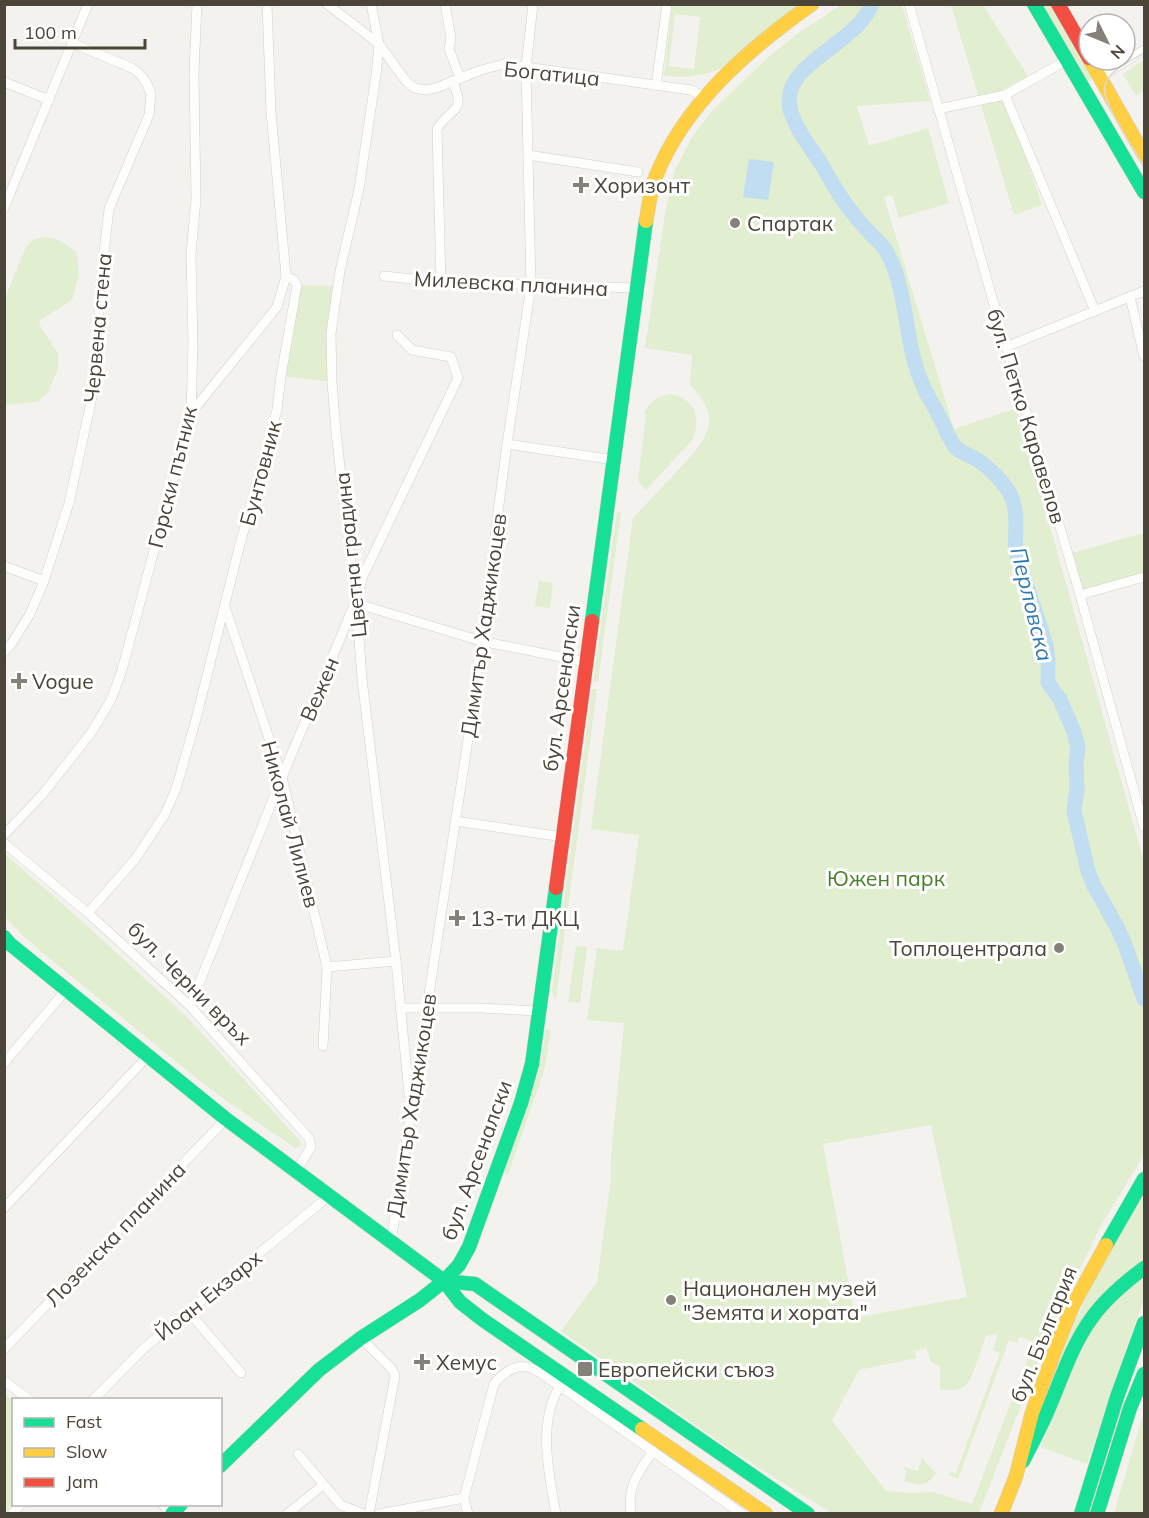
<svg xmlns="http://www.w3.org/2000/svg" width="1149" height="1518" viewBox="0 0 1149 1518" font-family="Mulish,sans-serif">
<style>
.green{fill:#e1eecf;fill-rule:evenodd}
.water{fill:#c0ddf1}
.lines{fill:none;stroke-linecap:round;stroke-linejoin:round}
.river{stroke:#c0ddf1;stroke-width:15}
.street-casing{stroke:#d2d0cb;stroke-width:10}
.fast-casing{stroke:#d3cfc5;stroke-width:15}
.slow-casing{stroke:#d3cfc5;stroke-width:15}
.jam-casing{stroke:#d3cfc5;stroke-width:15}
.street{stroke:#fdfdfc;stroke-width:9}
.fast{stroke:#16e098;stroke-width:14}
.slow{stroke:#ffcf43;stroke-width:14}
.jam{stroke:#f24e42;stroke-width:14}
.tram{stroke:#dbdbda;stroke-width:1.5}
.poi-dot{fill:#868178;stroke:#fff;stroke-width:2}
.labels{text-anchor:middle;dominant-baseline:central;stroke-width:6;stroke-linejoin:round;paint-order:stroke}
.street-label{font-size:21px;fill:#4b4439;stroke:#fff}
.poi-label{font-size:21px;fill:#4b4439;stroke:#fff;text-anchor:start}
.park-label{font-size:21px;fill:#4a7f2a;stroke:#fff}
.water-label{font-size:22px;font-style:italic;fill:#2e7ab2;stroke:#fff}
</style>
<rect width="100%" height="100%" fill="#f4f2ee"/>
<!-- green -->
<g class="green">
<path d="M 672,5 L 801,5 L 767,28 L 721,68 L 705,74 L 686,77 L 664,76 ZM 675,14 L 700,17 L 694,69 L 669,66 Z"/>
<path d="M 841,5 L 902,5 L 930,101 L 857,106 L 869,146 L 928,128 L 949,203 L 899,218 L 892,195 L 884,197 L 954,429 L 1017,408 L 1144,862 L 1144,1155 L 1100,1227 L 1064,1303 L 1045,1343 L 979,1513 L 832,1513 L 778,1480 L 727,1447 L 561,1331 L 597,1282 L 611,1179 L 611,1157 L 624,1023 L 587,1020 L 597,948 L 623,951 L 639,835 L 591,829 L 633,518 L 693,454 C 715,426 715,411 690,385 L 692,355 L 645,348 L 665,214 L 674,172 L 692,137 L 711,112 L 765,60 L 797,34 ZM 931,1125 L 967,1297 L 855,1318 L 823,1144 ZM 998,1334 L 993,1350 L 1000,1353 L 956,1473 L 950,1472 L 949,1475 L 958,1479 L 1009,1340 L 1017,1343 L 1020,1337 L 1034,1342 L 972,1504 L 933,1492 L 911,1493 L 886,1491 L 832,1421 L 859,1370 L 916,1358 L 915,1351 L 926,1348 L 931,1362 L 940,1367 L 940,1390 C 948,1390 958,1391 965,1386 C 972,1381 982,1347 986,1336 Z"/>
<polygon points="951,5 983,5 1028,76 1002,90 1042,205 1014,215"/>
<polygon points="1038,5 1054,5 1095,77 1083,83"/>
<polygon points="1144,60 1144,90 1136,96 1123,74"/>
<path d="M 45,237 C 59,239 67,244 77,253 L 79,276 L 72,300 L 40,320 L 39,324 L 58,354 L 58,369 L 47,394 L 36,402 L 5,405 L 5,298 L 26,247 C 31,240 36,238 45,237 Z"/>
<polygon points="297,285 338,286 332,382 281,376"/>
<path d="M 671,394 C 696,399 702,420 692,440 L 646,490 L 638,481 L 646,415 L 644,414 C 649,401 658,396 671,394 Z"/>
<polygon points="617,512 621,512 598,682 593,681"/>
<polygon points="1144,533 1144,574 1082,591 1072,553"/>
<polygon points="539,581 553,583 550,608 535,606"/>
<polygon points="592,689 597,689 556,999 554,997 552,991"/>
<polygon points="5,854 74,914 188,1018 300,1141 301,1144 299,1147 295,1148 221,1097 184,1068 43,953 21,934 5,917"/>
<polygon points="576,946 587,947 580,1003 568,1002"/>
<polygon points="546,1029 551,1030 544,1071 508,1174 504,1173 525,1113 539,1070"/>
<path d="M 1144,1194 L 1144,1300 L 1131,1334 L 1087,1464 L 1041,1447 C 1058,1404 1074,1359 1099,1319 L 1088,1312 L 1046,1404 L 1041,1409 C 1054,1375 1066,1340 1082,1306 C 1100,1267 1122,1230 1144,1194 Z"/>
<polygon points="5,1394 13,1401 14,1504 5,1513"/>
<polygon points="1144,1411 1144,1513 1114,1513 1142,1418"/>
<path d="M 922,1458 L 936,1473 C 926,1488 919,1485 904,1481 L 907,1471 L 903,1469 L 904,1467 L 918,1471 Z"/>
</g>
<!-- water -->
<polygon class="water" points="749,159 774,162 768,200 743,197"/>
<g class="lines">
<!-- river -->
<path class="river" d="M 872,4 C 859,39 797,60 790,93 C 789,100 789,109 792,115 C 798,132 810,147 820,162 C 830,178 839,197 852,212 C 857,219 863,226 869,232 C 874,238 881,243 885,249 C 909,288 903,344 924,388 C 929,399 936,409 941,420 C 946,429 949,440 956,448 C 962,453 969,455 976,459 C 988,466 1007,485 1012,498 C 1019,515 1014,535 1016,552 L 1046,645 L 1048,660 L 1048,682 L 1053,690 L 1060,699 L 1074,732 L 1078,747 L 1076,764 L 1077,788 L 1074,811 L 1088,871 L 1094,886 L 1116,925 L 1124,942 L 1144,999"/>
<!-- street casing -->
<g class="street-casing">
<g id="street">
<polyline points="327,4 379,44 402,76 408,83 415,88 425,90 436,88 481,70 504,64 691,90 705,98"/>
<polyline points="371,4 379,44 376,75 359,189 340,271 331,333 332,382 336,432 358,625 362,679 396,961 409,1094"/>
<polyline points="445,4 451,38 449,49 460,78"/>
<polyline points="909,4 1006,347 1025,408 1080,595 1144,827"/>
<polyline points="1100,77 1144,50"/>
<polyline points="4,82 49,100"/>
<polyline points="656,86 667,4"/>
<polyline points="1005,95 1095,311"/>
<polyline points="938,109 1005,95 1067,60"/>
<polyline points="528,155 638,172"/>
<polyline points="4,208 88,4"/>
<polyline points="384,276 441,282 637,288"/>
<path d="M 441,282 L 437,129 C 450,107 468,113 452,81"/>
<polyline points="1130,297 1144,356"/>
<polyline points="1006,347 1144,291"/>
<polyline points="191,413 277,307 286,276"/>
<polyline points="507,444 614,460"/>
<polyline points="4,566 44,581"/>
<polyline points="1080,595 1144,577"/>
<polyline points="355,603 481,641 586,662"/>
<polyline points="225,607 282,777 327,967 323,1046"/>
<polyline points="4,652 12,643 30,614 44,581 69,503 91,402 97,363 100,287 109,209 149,115 151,94 147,84 141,75 132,68 72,43"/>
<polyline points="455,821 563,837"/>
<polyline points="4,835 42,795 91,733 111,700 122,670 191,413 193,343 191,254 196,199 194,73 197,4"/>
<polyline points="4,843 88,913 190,1006 309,1138 311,1147 296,1171"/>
<polyline points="88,913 136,858 165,814 176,789 195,723 239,548 277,410 281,376 297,285 294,280 286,276 271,112 267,4"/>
<polyline points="327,967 396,961"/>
<polyline points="190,1006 282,777 355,603 363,576 458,378 451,357 412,350 397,335"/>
<polyline points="400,1008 481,1008 539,1011"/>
<polyline points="4,1063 67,989"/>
<polyline points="4,1208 148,1056"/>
<polyline points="391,1242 467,746 507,444 531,286 526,68 533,4"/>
<polyline points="188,1311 241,1373"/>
<polyline points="361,1338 392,1369 395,1376 369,1514"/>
<polyline points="4,1349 226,1119"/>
<polyline points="4,1381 30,1400"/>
<polyline points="93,1400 144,1348 329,1196"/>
<polyline points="298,1454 341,1505 363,1514"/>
<polyline points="162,1504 173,1514"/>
<polyline points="12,1514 21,1504"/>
<polyline points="287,1514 323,1485"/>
<polyline points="379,1514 464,1498"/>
<path d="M 468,1514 L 464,1498 L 494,1384 C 501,1375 514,1364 527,1367 C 536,1368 551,1381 560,1386 L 742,1514"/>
<path d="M 556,1514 C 549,1474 537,1422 560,1386"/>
<path d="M 631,1514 C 627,1486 638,1473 653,1451"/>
</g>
</g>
<!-- fast casing -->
<g class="fast-casing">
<g id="fast">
<polyline points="1034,4 1144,192"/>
<polyline points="592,621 646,221"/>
<polyline points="4,937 10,944 226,1119 444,1281 460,1302 483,1320 642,1429"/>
<polyline points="1106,1245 1144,1179"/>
<polyline points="444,1281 475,1284 808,1514"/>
<path d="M 1023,1461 C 1033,1442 1043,1423 1051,1403 C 1063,1374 1073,1344 1091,1319 C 1105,1299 1124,1283 1144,1268"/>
<polyline points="220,1466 319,1370 361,1338 420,1300 444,1281 459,1265 469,1247 521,1103 532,1064 556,888"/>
<polyline points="172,1514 181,1504"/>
<polyline points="1081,1514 1117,1397 1144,1323"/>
<polyline points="1097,1514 1130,1408 1144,1374"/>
</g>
</g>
<!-- slow casing -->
<g class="slow-casing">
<g id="slow">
<polyline points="1090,60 1144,155"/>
<path d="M 646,221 C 649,206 650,190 656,176 C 685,103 750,48 812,4"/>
<polyline points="642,1429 766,1514"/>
<polyline points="1001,1514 1016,1476 1032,1413 1055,1350 1073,1305 1106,1245"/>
</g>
</g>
<!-- jam casing -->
<g class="jam-casing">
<g id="jam">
<polyline points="1058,4 1089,58"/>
<polyline points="556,888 592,621"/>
</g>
</g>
<!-- street -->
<use href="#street" class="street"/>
<!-- fast -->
<use href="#fast" class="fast"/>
<!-- slow -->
<use href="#slow" class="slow"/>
<!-- jam -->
<use href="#jam" class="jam"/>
<!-- tram -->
<path class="tram" d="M 1144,53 C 1133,60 1114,68 1107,80 C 1105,84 1104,89 1105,94 C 1109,113 1134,149 1144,168"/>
</g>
<!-- markers -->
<g class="poi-dot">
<path d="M578 176h6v6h6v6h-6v6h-6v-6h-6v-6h6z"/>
<circle cx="735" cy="223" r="6"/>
<path d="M16 672h6v6h6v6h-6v6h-6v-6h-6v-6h6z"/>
<path d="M454 909h6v6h6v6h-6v6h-6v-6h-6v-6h6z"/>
<circle cx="1059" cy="948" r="6"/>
<circle cx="671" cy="1300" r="6"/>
<path d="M419 1353h6v6h6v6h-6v6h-6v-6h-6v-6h6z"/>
<rect x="577" y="1361" width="16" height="16" rx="3"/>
</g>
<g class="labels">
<!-- street labels -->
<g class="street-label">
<text transform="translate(552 73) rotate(6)">Богатица</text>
<text transform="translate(511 283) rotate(3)">Милевска планина</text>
<text transform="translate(97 328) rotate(-85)">Червена стена</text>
<text transform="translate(1027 416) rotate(73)">бул. Петко Каравелов</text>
<text transform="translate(260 473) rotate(-75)">Бунтовник</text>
<text transform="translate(172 477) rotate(-76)">Горски пътник</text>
<text transform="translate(350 555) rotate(-96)">Цветна градина</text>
<text transform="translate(483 625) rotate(-82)">Димитър Хаджикоцев</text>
<text transform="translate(561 688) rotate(-82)">бул. Арсеналски</text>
<text transform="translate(319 689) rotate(-67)">Вежен</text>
<text transform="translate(291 824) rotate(75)">Николай Лилиев</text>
<text transform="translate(190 983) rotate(45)">бул. Черни връх</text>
<text transform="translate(411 1105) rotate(-81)">Димитър Хаджикоцев</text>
<text transform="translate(476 1160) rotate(-70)">бул. Арсеналски</text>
<text transform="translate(115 1234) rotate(-46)">Лозенска планина</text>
<text transform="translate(208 1295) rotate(-39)">Йоан Екзарх</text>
<text transform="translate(1043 1334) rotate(-68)">бул. България</text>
</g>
<!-- poi labels -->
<g class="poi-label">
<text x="594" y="185">Хоризонт</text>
<text x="747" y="223">Спартак</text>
<text x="32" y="681">Vogue</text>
<text x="470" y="918">13-ти ДКЦ</text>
<text x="1047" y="948" text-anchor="end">Топлоцентрала</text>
<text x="683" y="1288">Национален музей<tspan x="683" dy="24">"Земята и хората"</tspan></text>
<text x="436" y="1362">Хемус</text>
<text x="598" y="1369">Европейски съюз</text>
</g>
<!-- park labels -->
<g class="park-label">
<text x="886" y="878">Южен парк</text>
</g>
<!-- water labels -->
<g class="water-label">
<text transform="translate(1032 604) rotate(76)">Перловска</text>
</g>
</g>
<!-- border -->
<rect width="1149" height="1518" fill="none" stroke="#4b4439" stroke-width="12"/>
<!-- legend -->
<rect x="12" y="1398" width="210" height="108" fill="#ffffff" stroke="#b7b4b0" stroke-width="1.5"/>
<rect x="24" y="1418" width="30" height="9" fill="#16e098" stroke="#b7b4b0" stroke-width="1.5"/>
<text x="66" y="1428" font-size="18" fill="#4b4439">Fast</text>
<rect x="24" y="1448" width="30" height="9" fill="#ffcf43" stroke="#b7b4b0" stroke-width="1.5"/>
<text x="66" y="1458" font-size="18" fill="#4b4439">Slow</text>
<rect x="24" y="1478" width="30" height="9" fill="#f24e42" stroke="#b7b4b0" stroke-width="1.5"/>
<text x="66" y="1488" font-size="18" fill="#4b4439">Jam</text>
<!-- north arrow -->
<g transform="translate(1107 42) rotate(133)"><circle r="28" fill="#ffffff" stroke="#b7b4b0" stroke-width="1.5"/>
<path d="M0-4.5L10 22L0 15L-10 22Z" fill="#868178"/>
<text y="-9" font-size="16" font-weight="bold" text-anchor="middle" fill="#4b4439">N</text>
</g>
<!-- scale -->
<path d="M15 39v9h130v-9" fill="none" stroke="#4b4439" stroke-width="3"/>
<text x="24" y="39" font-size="18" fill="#4b4439" stroke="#ffffff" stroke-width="4.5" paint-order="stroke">100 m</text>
</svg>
